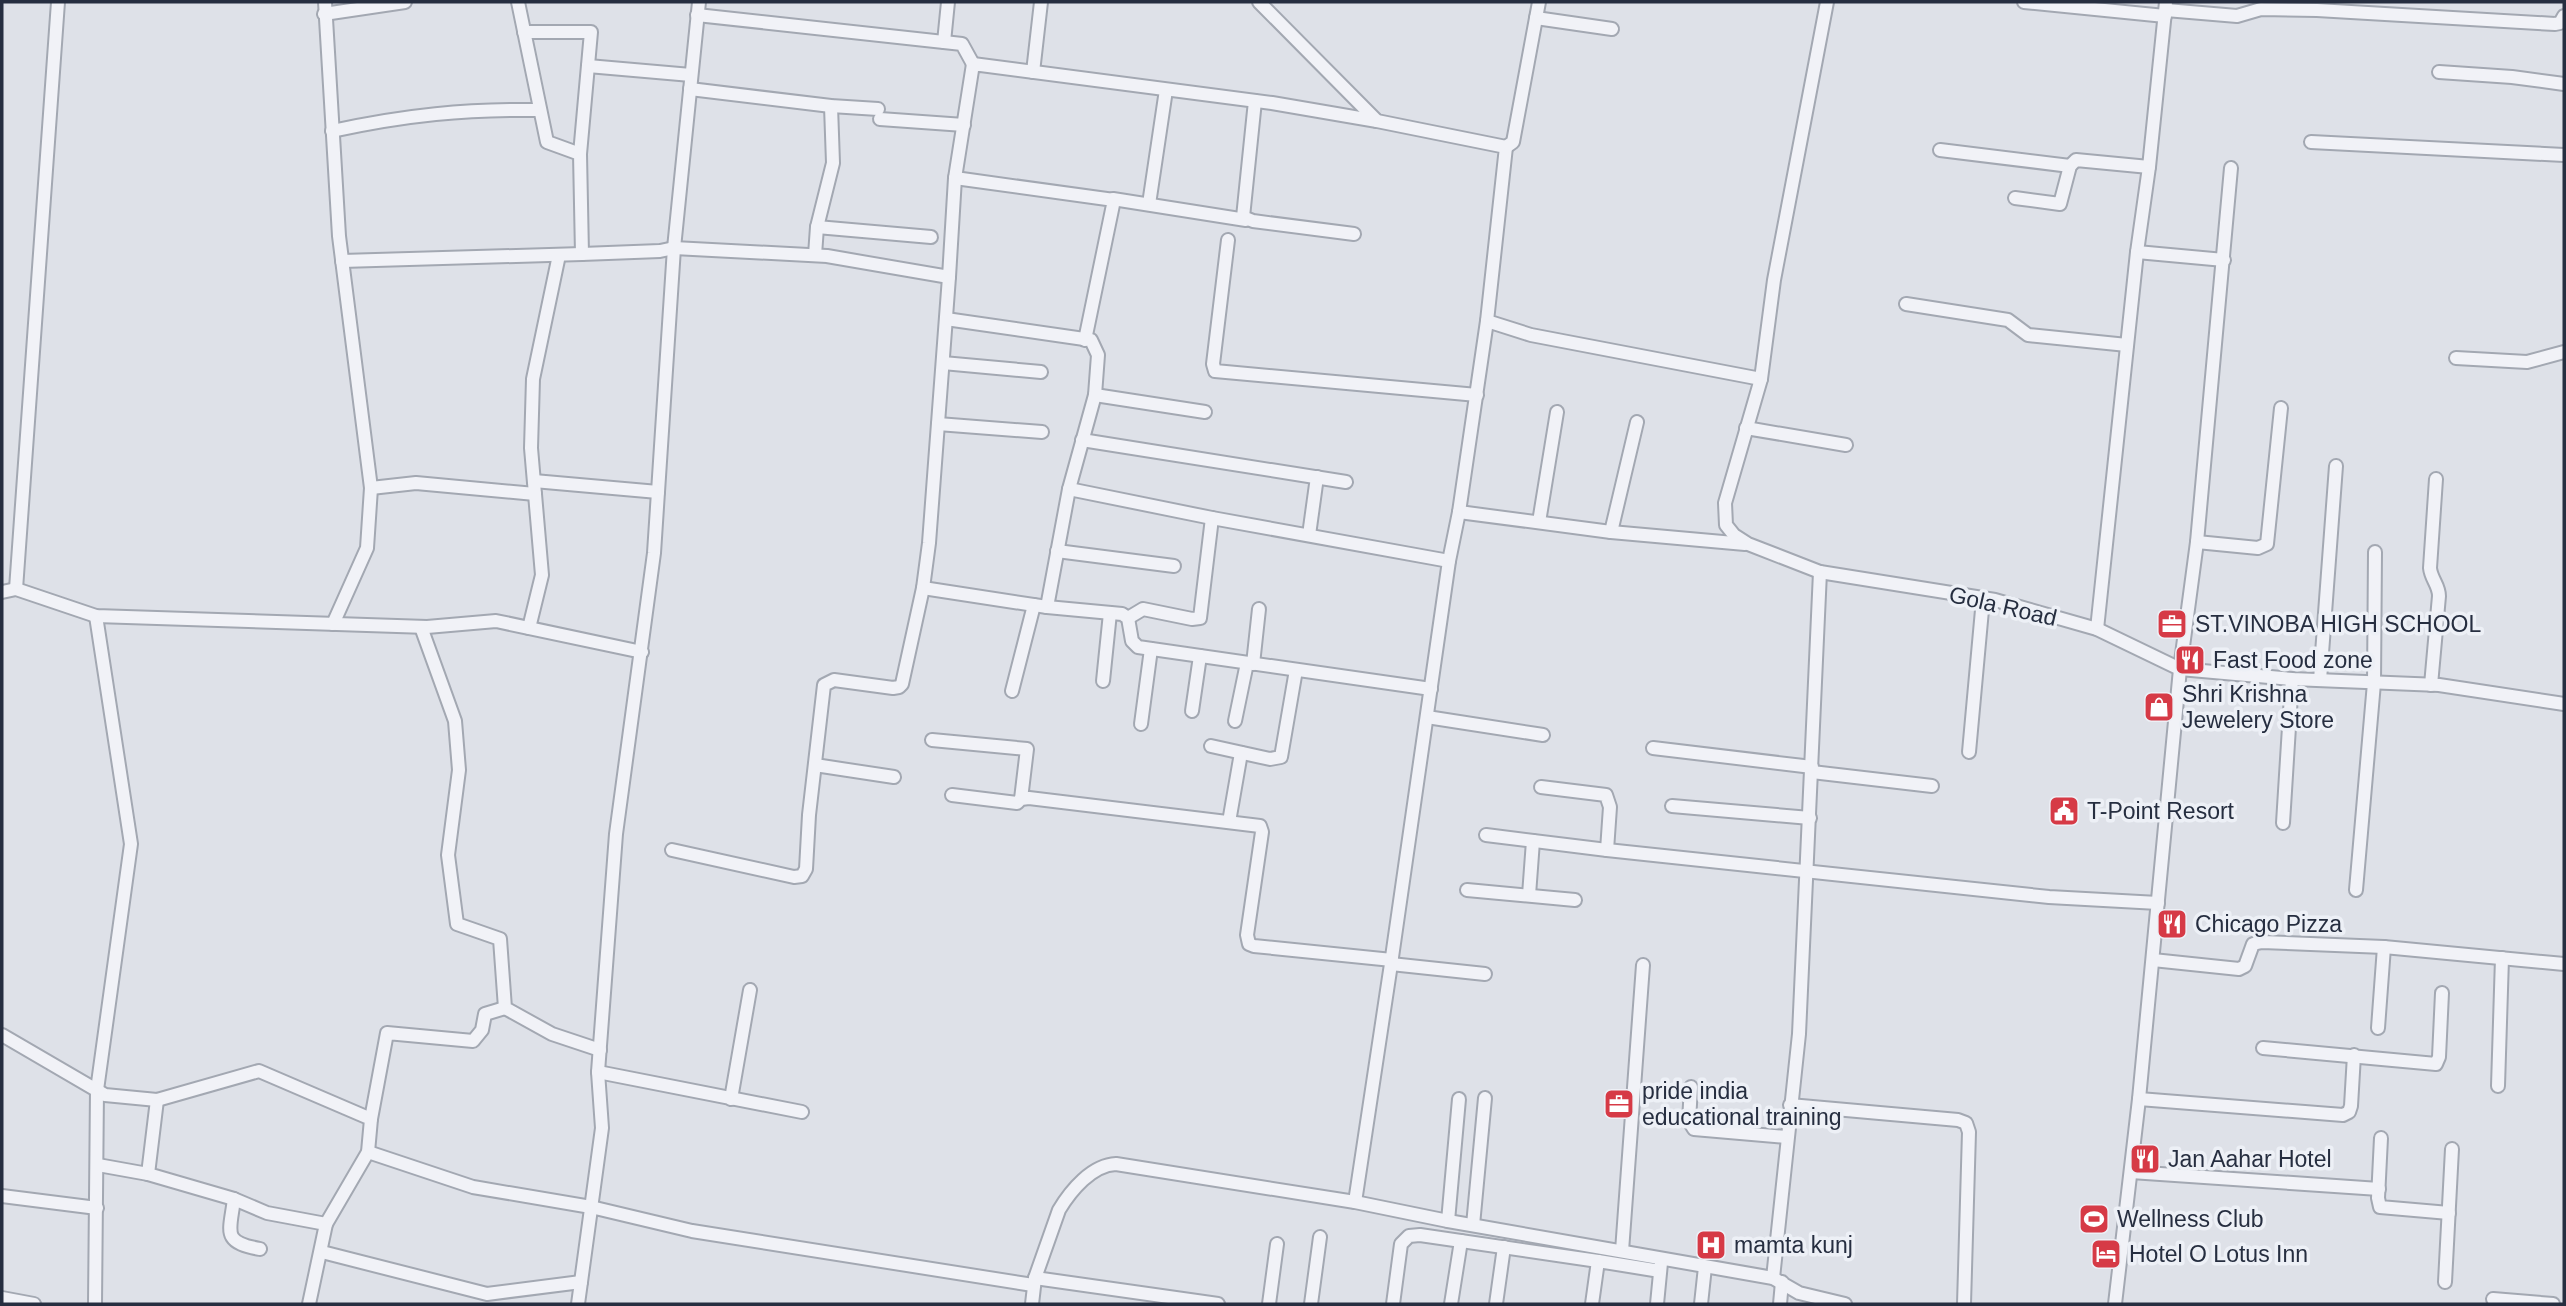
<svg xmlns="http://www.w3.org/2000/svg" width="2566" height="1306" viewBox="0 0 2566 1306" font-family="Helvetica,sans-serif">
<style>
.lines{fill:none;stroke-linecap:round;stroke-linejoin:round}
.minor-casing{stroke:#a3a8b2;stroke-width:16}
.minor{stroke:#f1f2f7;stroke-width:12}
.labels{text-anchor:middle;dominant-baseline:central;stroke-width:7;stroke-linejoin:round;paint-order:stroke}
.street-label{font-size:23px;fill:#262e40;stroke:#edf0f6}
.poi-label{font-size:23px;fill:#262e40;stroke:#edf0f6;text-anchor:start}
</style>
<rect width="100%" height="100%" fill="#dee1e8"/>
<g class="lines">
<!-- minor casing -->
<g class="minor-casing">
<g id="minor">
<polyline points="325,2 339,236 371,488 367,548 333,624"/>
<polyline points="518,2 547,142 580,154 582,254"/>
<polyline points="1259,2 1377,121 1506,147 1487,321 1531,335 1761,379"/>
<polyline points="1827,2 1774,280 1761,379 1725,503 1726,525 1734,535 1748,544 1820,572 1995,600 2097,629 2180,669 2139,1099 2115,1304"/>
<polyline points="2024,2 2165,16"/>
<polyline points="2166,10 2237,16 2261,9 2317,10 2555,24 2560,23 2564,16"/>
<polyline points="324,14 405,2"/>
<polyline points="697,15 962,44 973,64"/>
<polyline points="1536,18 1612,29"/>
<polyline points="524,32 591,32 580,154"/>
<polyline points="944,42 948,2"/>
<polyline points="588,66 691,75"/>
<polyline points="1033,72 1041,2"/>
<polyline points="2439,72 2512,77 2564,84"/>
<polyline points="690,89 831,106 878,109"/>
<polyline points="1255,101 1243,217 1253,221 1354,234"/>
<polyline points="880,119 964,125"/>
<path d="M 332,131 C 406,115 465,109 540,110"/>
<polyline points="2311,142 2564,155"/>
<polyline points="1506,147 1513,142 1539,2"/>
<polyline points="1940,150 2070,166"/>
<polyline points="2231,168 2197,542 2180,669 2292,679 2439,685 2564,704"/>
<polyline points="955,178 1114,200 1085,340"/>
<polyline points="2015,198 2060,204 2070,166 2076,160 2149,167"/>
<polyline points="1113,199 1246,220"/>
<polyline points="1149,204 1166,90"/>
<polyline points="817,227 931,237"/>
<polyline points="1228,240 1213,364 1215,371 1477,395"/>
<polyline points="2137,252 2224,260"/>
<polyline points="815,255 817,227 833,163 831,106"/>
<polyline points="342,261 582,254 660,251 674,248 827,256 949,277 955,178 973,64 1272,103 1377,121"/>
<polyline points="1906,304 2008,320 2028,335 2127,345"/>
<polyline points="946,319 1091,340 1098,355 1095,395 1069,489 1047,607"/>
<polyline points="2456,358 2527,362 2564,352"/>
<polyline points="943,363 1041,372"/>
<polyline points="1095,395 1205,412"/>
<polyline points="938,424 1042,432"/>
<polyline points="1746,428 1846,445"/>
<polyline points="1082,440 1346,482"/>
<polyline points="534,481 658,492"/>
<polyline points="371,488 416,483 535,494"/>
<polyline points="1069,489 1212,518 1449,561"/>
<polyline points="1459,512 1611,532 1745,544"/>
<polyline points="1539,522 1557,412"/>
<polyline points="1611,532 1637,422"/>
<polyline points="1309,535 1317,477"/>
<polyline points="2197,542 2258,548 2267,544 2281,408"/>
<polyline points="1057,551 1174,566"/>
<polyline points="923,588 1047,607 1122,614 1128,618 1132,641 1138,647 1431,689"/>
<polyline points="16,589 58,2"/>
<polyline points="2,592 16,589 96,616 427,627 496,621 642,652"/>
<polyline points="1128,618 1143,609 1192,619 1200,618 1212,518"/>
<polyline points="421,627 455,721 459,770 448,855 457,924 500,939 505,1008 552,1034 600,1050"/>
<polyline points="529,628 542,575 531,448 533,379 559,255"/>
<polyline points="2097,629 2137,252 2149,167 2166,2"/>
<polyline points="1253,664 1259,609"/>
<polyline points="2320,680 2336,466"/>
<polyline points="1103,681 1110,613"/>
<path d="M 2431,685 L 2439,596 C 2439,585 2431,579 2430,568 L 2436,479"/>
<polyline points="1012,691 1034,605"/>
<polyline points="1192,711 1200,656"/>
<polyline points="1427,717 1543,735"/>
<polyline points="1235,721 1247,663"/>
<polyline points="1141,724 1151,649"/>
<polyline points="932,740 1027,749 1021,799"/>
<polyline points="1211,746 1270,759 1281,757 1296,670"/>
<polyline points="1653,748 1812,767"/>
<polyline points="1969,752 1983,599"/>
<polyline points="815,765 894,777"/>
<polyline points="1812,772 1932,786"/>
<polyline points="1541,787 1606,795 1610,807 1607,850"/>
<polyline points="952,795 1017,803 1021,799 1029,798 1260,826 1262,832 1247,935 1249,944 1254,946 1392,960"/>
<polyline points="1672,806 1810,818"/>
<polyline points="1229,822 1241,753"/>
<polyline points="2283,823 2292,679"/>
<polyline points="1486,835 1607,850 2049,897 2158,903"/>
<polyline points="672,850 794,877 802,876 806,869 809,815 824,685 834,680 893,688 899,687 902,684 923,588 929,543 949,277"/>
<polyline points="1467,890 1575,900"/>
<polyline points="2356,890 2374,683 2375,552"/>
<polyline points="1529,895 1533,841"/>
<polyline points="2153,960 2239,969 2245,966 2253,944 2262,942 2384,947 2564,964"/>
<polyline points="1391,964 1485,974"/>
<polyline points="2378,1028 2384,947"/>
<polyline points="2,1035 105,1095 157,1100 259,1071 371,1119 368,1152 326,1224"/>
<polyline points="2263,1048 2436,1064 2439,1057 2442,993"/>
<polyline points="598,1072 802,1112"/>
<polyline points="2498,1086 2502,958"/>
<polyline points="1691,1087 1689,1121 1694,1129 1786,1137"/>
<polyline points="731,1099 750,990"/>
<polyline points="2139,1099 2343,1115 2349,1112 2351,1106 2354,1055"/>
<polyline points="157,1100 148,1174 234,1199 267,1213 326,1224 309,1304"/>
<polyline points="1790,1105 1958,1120 1966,1123 1969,1132 1964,1304"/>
<polyline points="371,1119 387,1033 473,1041 482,1030 485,1014 505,1008"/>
<polyline points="2381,1138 2378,1198 2380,1207 2449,1213"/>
<polyline points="368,1152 473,1187 591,1207 692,1231 1033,1285"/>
<polyline points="98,1165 148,1174"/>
<polyline points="2131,1172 2379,1189"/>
<polyline points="2,1196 97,1208"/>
<path d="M 234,1199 C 230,1232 221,1242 260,1249"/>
<polyline points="1355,1202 1391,964 1449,561 1459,512 1487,321"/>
<polyline points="1448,1221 1459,1099"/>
<polyline points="1473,1225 1485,1098"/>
<polyline points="1622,1251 1643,965"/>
<polyline points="322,1252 487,1294 581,1282"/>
<polyline points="1035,1278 1218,1304"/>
<polyline points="1773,1278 1799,1034 1820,572"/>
<polyline points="2445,1282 2452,1149"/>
<polyline points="2,1298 34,1304"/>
<polyline points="2493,1299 2553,1304"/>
<polyline points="95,1304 97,1090 131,844 96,616"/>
<polyline points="578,1304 602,1128 598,1072 616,834 654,553 674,248 699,2"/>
<path d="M 1032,1304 L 1035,1278 L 1059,1210 C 1071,1190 1092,1165 1116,1164 L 1355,1202 L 1448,1221 L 1773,1278 L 1799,1293 L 1845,1304"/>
<polyline points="1269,1304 1277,1244"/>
<polyline points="1311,1304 1320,1237"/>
<polyline points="1393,1304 1401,1244 1409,1236 1420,1235 1598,1261"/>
<polyline points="1451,1304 1461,1241"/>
<polyline points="1496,1304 1504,1247"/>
<polyline points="1592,1304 1598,1261 1660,1271"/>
<polyline points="1657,1304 1661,1263"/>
<polyline points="1701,1304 1705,1267"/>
<polyline points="1780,1304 1782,1282"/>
</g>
</g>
<!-- minor -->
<use href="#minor" class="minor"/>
</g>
<!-- icons -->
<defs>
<g id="office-square" transform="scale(1.575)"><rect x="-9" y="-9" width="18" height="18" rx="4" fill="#d63a46" stroke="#edf0f6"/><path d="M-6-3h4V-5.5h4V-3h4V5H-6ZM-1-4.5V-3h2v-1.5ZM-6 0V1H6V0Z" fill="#fff"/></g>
<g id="restaurant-square" transform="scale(1.575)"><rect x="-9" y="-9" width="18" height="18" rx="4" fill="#d63a46" stroke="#edf0f6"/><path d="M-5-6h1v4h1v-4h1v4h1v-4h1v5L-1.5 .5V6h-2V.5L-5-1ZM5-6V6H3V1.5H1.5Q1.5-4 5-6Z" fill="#fff"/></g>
<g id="shop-square" transform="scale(1.575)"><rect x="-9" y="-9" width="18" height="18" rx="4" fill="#d63a46" stroke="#edf0f6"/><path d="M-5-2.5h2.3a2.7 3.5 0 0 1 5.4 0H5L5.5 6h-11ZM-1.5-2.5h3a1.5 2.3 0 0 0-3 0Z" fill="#fff"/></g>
<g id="civic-square" transform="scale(1.575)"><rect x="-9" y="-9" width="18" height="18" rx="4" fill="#d63a46" stroke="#edf0f6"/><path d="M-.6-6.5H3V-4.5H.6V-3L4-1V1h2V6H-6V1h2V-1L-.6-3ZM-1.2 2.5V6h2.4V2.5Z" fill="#fff"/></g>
<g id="stadium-square" transform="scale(1.575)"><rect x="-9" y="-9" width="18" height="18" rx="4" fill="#d63a46" stroke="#edf0f6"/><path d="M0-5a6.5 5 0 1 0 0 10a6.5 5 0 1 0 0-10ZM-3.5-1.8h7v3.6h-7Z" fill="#fff"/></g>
<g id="hospital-square" transform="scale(1.575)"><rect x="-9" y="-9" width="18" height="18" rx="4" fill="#d63a46" stroke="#edf0f6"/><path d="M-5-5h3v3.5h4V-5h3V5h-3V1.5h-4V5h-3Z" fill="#fff"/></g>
<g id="hotel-square" transform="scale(1.575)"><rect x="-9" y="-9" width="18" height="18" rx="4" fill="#d63a46" stroke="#edf0f6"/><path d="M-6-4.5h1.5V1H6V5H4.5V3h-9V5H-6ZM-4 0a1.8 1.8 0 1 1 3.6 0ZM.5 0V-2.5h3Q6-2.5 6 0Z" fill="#fff"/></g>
</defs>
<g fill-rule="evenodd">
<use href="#office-square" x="2172" y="624"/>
<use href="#restaurant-square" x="2190" y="660"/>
<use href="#shop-square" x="2159" y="707"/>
<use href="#civic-square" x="2064" y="811"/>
<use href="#restaurant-square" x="2172" y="924"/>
<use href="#office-square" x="1619" y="1104"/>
<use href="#restaurant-square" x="2145" y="1159"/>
<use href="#stadium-square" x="2094" y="1219"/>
<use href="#hospital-square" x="1711" y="1245"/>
<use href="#hotel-square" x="2106" y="1254"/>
</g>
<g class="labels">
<!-- street labels -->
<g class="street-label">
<text transform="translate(2003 606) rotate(13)">Gola Road</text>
</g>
<!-- poi labels -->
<g class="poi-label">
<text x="2195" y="624">ST.VINOBA HIGH SCHOOL</text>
<text x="2213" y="660">Fast Food zone</text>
<text x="2182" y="694">Shri Krishna<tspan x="2182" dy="26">Jewelery Store</tspan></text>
<text x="2087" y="811">T-Point Resort</text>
<text x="2195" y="924">Chicago Pizza</text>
<text x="1642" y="1091">pride india<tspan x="1642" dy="26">educational training</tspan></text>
<text x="2168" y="1159">Jan Aahar Hotel</text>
<text x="2117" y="1219">Wellness Club</text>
<text x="1734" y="1245">mamta kunj</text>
<text x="2129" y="1254">Hotel O Lotus Inn</text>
</g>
</g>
<!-- border -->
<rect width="2566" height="1306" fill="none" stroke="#262e40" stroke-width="7"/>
</svg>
